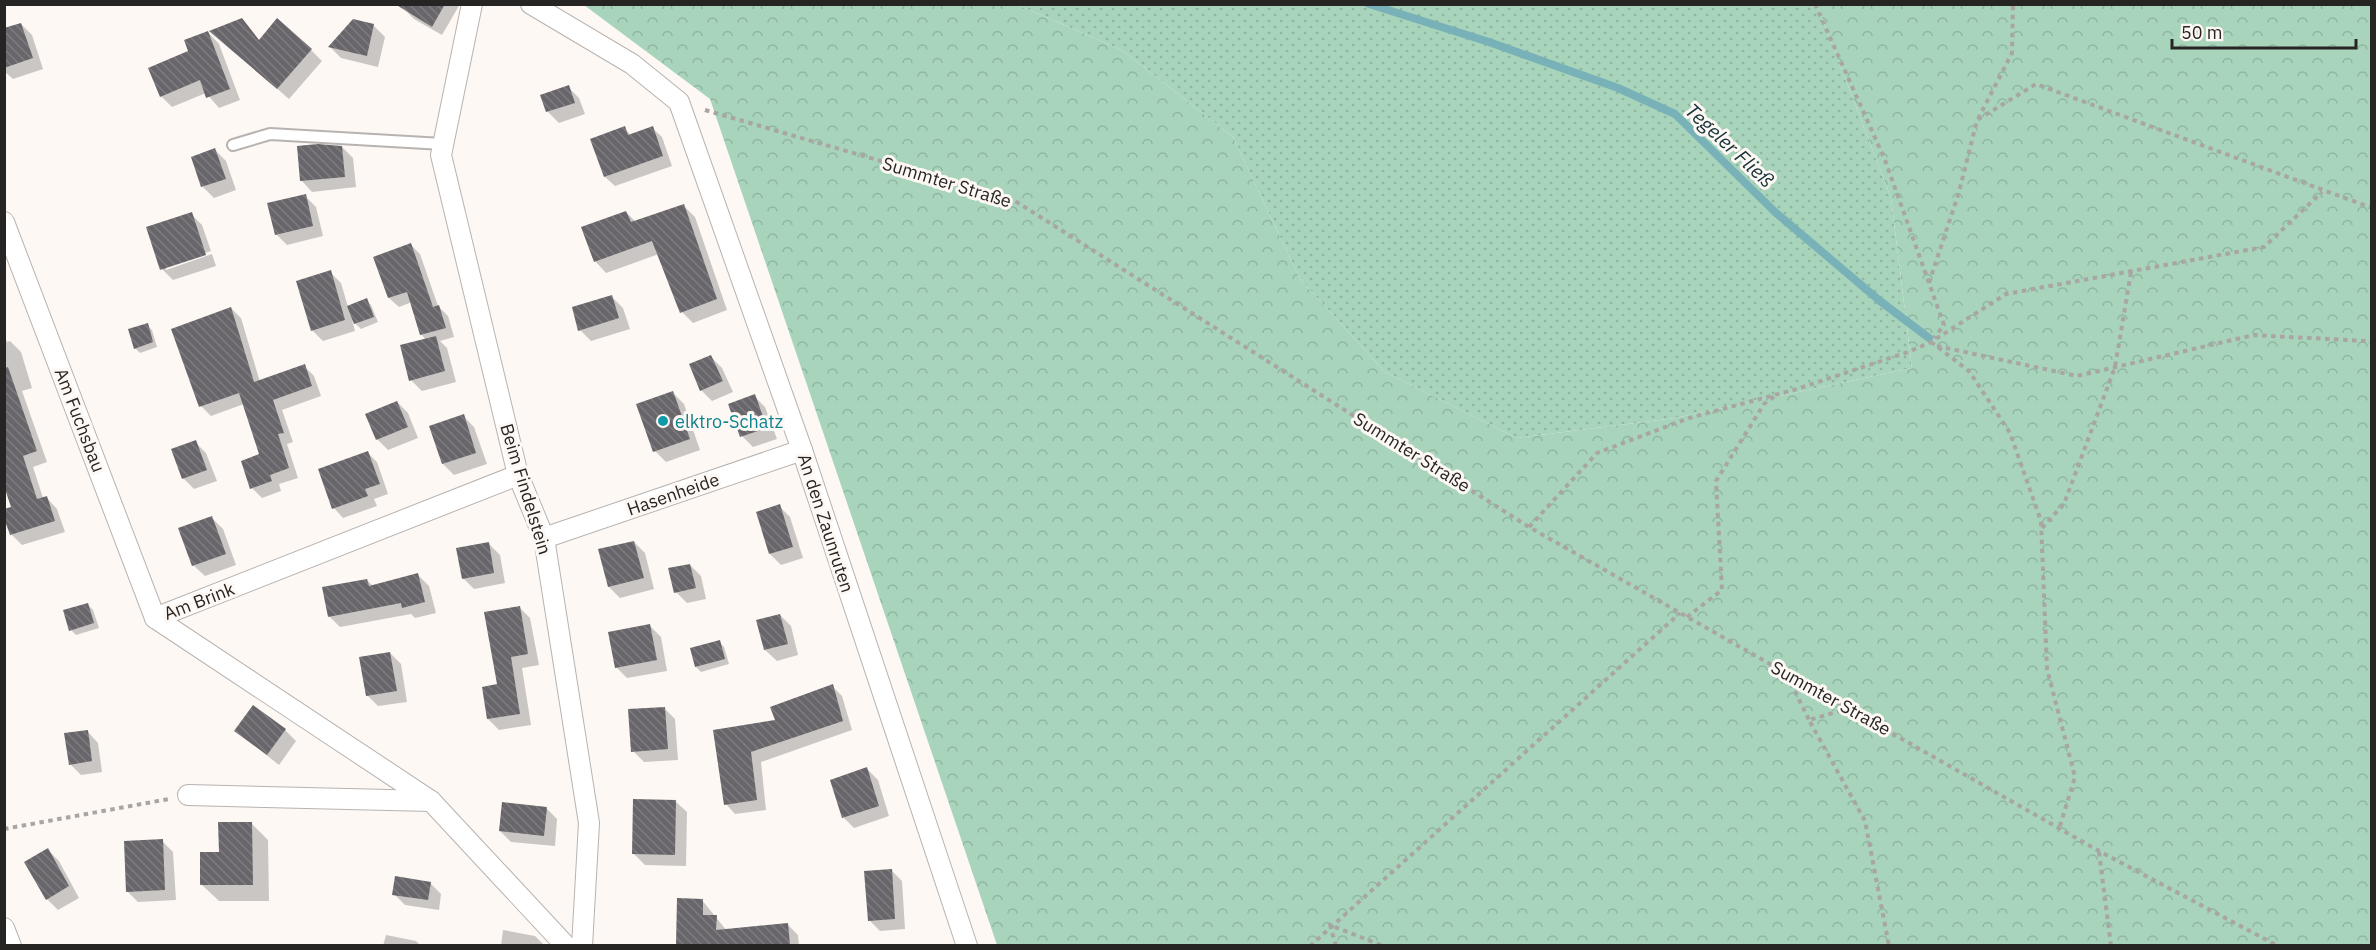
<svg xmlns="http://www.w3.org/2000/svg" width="2376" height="950" viewBox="0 0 2376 950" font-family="'IBM Plex Sans',sans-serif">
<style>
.grass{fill:url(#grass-dots)}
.forest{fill:url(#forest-crowns)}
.shadow{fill:#0003}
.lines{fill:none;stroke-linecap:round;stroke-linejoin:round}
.stream{stroke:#78b2b8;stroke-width:8}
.building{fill:url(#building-back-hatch)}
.service-casing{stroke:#b8b3b0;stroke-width:14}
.minor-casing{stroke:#b8b3b0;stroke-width:22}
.path{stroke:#a9a5a3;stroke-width:4;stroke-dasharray:4.5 4.5;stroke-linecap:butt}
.service{stroke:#fff;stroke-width:10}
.minor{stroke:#fff;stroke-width:20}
.culture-dot{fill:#0f9aa8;stroke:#fdf8f4;stroke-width:2}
.labels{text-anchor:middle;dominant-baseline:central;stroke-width:6;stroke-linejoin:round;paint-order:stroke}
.street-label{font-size:18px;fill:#272524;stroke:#fdf8f4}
.culture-label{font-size:18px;fill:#0d838f;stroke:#fdf8f4;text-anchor:start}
.water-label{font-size:20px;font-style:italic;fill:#153337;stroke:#fdf8f4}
</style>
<defs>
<pattern id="grass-dots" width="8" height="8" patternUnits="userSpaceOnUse" patternTransform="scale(1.5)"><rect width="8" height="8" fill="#a7d4bb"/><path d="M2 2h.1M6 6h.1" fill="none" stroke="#90b6a1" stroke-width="1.8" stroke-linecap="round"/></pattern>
<pattern id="forest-crowns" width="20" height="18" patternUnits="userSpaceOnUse" patternTransform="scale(1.5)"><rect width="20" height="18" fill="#a7d4bb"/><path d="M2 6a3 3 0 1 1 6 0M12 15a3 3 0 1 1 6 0" fill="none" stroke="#90b6a1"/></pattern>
<pattern id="building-back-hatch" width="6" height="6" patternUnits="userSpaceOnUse" patternTransform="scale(1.5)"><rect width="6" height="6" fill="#68666a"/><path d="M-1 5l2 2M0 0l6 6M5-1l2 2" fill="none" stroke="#7e7c7f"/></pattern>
</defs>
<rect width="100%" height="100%" fill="#fdf8f4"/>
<!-- grass -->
<polygon class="grass" points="1018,5 1817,5 1891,198 1912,368 1675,418 1517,438 1385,372 1300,279 1233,137 1122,50"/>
<!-- forest -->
<polygon class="forest" points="584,5 1018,5 1122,50 1233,137 1300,279 1385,372 1517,438 1675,418 1912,368 1891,198 1817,5 2371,5 2371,945 997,945 710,99"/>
<!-- shadow -->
<g class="shadow">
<polygon points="407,4 460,4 442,35 414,19 404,9"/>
<polygon points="241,20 260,41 311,50 322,61 289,99 222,41"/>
<polygon points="21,24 32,35 43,69 13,79 4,71 4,30"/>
<polygon points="374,26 385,37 378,67 341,58 330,47"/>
<polygon points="208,32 219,44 240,100 219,108 206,93 172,107 161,96 190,52"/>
<polygon points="568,87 579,98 585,114 559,123 548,112 542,96"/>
<polygon points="624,128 631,135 652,128 662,137 672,166 615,186 605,177"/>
<polygon points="342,147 353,158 356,187 312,192 301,180"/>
<polygon points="215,150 226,161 236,190 214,198 203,187 192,158"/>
<polygon points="305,196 316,207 323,236 287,245 276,234"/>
<polygon points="684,206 695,217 727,310 693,323 682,312 659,254 606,273 595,261 626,212 636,222"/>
<polygon points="191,214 202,225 211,251 166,266 166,270 212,254 216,266 173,280 162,269"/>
<polygon points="411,245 420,254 438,306 448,316 454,337 440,341 447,348 456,382 422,391 411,380 426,340 421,334 412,302 399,307 389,298"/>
<polygon points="330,272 341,283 348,307 366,300 371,305 378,322 361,329 352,320 355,331 323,341 312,330"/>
<polygon points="612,297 623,308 630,329 591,341 580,330"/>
<polygon points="231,308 241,318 260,382 304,366 314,376 321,396 282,410 293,442 287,444 298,478 279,484 281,491 262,498 252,488 261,455 244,404 211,416 201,406"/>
<polygon points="147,325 152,330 157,347 140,353 135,348"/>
<polygon points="4,335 7,342 10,341 21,352 32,388 22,391 47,462 33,467 43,498 46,497 57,509 65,532 22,545 11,534 13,508 4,457"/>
<polygon points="711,357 722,368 733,392 712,401 701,390"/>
<polygon points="673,393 684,404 700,450 666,462 655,451"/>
<polygon points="754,396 765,407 777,439 753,447 742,436"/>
<polygon points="397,402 408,413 418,438 388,450 377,439"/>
<polygon points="463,416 474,427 487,464 454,475 443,464 431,427"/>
<polygon points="195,442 206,453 217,481 194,489 183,478"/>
<polygon points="367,452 377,462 388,494 374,499 377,506 343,518 334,508 320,470"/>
<polygon points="779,506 790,517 803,558 781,565 770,554"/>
<polygon points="212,518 223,529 236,565 205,576 193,565"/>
<polygon points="634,542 645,553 654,589 620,598 609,587"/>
<polygon points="489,544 500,555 505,583 474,589 463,578"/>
<polygon points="690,565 701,576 706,599 687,603 676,592"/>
<polygon points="418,575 429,586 436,613 415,618 411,614 340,627 329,616 367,580 373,586"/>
<polygon points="88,605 93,610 99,628 76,635 71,630"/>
<polygon points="519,607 530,618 539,665 522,668 531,725 499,730 488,719"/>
<polygon points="780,615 791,626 798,655 777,661 765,650"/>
<polygon points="650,626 661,637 667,671 627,678 616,667"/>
<polygon points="719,642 724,647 729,664 701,672 696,667"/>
<polygon points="390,653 401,664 407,702 378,706 367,695"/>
<polygon points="832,686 842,696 852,730 761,762 766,810 735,814 726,804 715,731 777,721"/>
<polygon points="664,708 675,719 678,760 644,762 633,751"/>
<polygon points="285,730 296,741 279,765 236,731"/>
<polygon points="87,731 98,743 102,772 81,775 70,764"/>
<polygon points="867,769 878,780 889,816 854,828 843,817"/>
<polygon points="675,801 687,812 686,866 645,865 634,854"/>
<polygon points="546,808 557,819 555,846 511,842 500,831"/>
<polygon points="251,823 268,840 269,901 219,901 202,885"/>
<polygon points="162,841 173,852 176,900 138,902 127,891"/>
<polygon points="48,850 59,861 79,898 58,910 47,899"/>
<polygon points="891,870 902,881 905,929 880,931 869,920"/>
<polygon points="430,883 441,894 439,910 405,905 394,894"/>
<polygon points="678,900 702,900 727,931 787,924 798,935 799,946 677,946"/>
<polygon points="503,930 535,936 545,946 501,946"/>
<polygon points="386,935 416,941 421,946 383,946"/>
</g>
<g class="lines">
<!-- stream -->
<polyline class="stream" points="1369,4 1489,42 1618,88 1675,114 1775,212 1880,301 1929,338"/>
</g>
<!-- building -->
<g class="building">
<polygon points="395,4 445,4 432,27"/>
<polygon points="242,18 259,40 277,18 312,49 277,89 209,31"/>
<polygon points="353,19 374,24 367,56 328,47"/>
<polygon points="21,23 33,58 4,68 4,28"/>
<polygon points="208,31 230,89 206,98 200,80 160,97 148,68 188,51 184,40"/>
<polygon points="569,85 575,103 546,112 540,95"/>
<polygon points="625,126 628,135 653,126 663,156 604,177 590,139"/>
<polygon points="318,144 342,146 345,177 300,181 297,146"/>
<polygon points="215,148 226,179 201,187 191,157"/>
<polygon points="306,194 313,226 275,235 267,203"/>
<polygon points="684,204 717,299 680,313 652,241 594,262 581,227 626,211 631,222"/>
<polygon points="192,212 206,255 160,270 146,227"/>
<polygon points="411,243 433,307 439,305 446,328 420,335 407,292 388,298 373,257"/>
<polygon points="331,270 345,320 311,331 296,281"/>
<polygon points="612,295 619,318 578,331 572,307"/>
<polygon points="367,298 374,317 354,324 347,306"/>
<polygon points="231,307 254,382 305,364 312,386 273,400 284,433 278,434 289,468 270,475 272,481 250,489 241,461 259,454 239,393 199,407 171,329"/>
<polygon points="148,323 153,342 134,349 128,329"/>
<polygon points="436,336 445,371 409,381 400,345"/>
<polygon points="711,355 723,381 700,391 689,364"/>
<polygon points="8,367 37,451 23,456 37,499 47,496 55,521 10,535 4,518 4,509 11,507 4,486 4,368"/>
<polygon points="673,391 690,439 653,452 636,404"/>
<polygon points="755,394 767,428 740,437 728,404"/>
<polygon points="397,401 408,427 376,440 365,414"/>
<polygon points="464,414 476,453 442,464 429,426"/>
<polygon points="196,440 207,470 182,479 171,449"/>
<polygon points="368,451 380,484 365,489 368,496 332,509 318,469"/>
<polygon points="780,504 793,547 769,554 756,512"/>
<polygon points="212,516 226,554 192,566 178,528"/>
<polygon points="634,541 644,578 608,587 598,549"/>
<polygon points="489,542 494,573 462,579 456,548"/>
<polygon points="690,564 696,588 674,593 668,568"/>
<polygon points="418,573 425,602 402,608 401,603 328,617 322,587 367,579 369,586"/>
<polygon points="88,603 94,623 69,631 63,610"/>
<polygon points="520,606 528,654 511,657 520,714 487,719 482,687 497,684 484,612"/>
<polygon points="780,614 788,644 764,650 756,620"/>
<polygon points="650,624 657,660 615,668 608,632"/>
<polygon points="720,640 725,659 695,667 690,648"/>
<polygon points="390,652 397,691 366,696 359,657"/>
<polygon points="833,684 843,721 751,752 757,800 724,805 713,730 775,720 770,707"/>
<polygon points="253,705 286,729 267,755 234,731"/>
<polygon points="665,707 668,749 631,752 628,709"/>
<polygon points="88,730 92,761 69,765 64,733"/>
<polygon points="867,767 879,806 842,818 830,780"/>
<polygon points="633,799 676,800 675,855 632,854"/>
<polygon points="502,802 547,807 544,836 499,831"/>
<polygon points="218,822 252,822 253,885 200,885 200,852 219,852"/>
<polygon points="163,839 165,890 126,892 124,841"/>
<polygon points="48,848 69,886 46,900 24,862"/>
<polygon points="892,869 895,919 868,921 864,871"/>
<polygon points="395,876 431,882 428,900 392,895"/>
<polygon points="677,898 703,899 703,915 717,915 716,930 788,923 790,945 676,945"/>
</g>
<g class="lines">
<!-- service casing -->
<g class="service-casing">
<polyline id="service" points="233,145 270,134 443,144"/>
</g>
<!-- minor casing -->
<g class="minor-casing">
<g id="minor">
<polyline points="472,4 441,155 518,475 544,538 589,823 582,946"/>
<polyline points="531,4 632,64 679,102 802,450 967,946"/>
<polyline points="4,222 155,618"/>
<polyline points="518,475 155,618 431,801 566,946"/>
<polyline points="544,538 802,450"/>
<polyline points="188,795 431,801"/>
<polyline points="4,928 11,946"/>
</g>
</g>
<!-- path -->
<g class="path">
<polyline points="1815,4 1885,160 1944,325 1934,338"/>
<polyline points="705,110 1012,199 1529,527 2099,851 2278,946"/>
<polyline points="1978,119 2012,53 2013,4"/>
<polyline points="1929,283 1959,192 1977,120 2036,84 2372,208"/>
<polyline points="1931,342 1969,371 2010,433 2041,521 2047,669 2075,777 2059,829"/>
<polyline points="1937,346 2077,376 2254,335 2365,341 2372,343"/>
<polyline points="1529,527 1597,453 1689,418 1797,389 1908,352 1931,342 2006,294 2264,247 2322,192"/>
<polyline points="2042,528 2064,504 2115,367 2131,272"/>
<polyline points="1687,617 1722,590 1716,481 1764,404 1775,396"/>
<polyline points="1787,675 1809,720"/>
<polyline points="1850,708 1809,720 1865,821 1889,946"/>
<polyline points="4,829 169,799"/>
<polyline points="2099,852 2111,946"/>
<polyline points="1310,946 1680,613"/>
<polyline points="1336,946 1330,925 1383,946"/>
</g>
<!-- service -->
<use href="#service" class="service"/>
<!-- minor -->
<use href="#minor" class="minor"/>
</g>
<!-- markers -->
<circle class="culture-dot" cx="663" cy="421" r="6"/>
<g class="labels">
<!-- street labels -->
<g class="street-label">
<text transform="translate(947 182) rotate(17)">Summter Straße</text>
<text transform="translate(80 420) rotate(69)">Am Fuchsbau</text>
<text transform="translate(1412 452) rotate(32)">Summter Straße</text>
<text transform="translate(526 489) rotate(73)">Beim Findelstein</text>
<text transform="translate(673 494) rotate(-19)">Hasenheide</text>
<text transform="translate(826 523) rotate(72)">An den Zaunruten</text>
<text transform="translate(199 601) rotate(-21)">Am Brink</text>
<text transform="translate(1831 698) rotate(29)">Summter Straße</text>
</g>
<!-- culture labels -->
<g class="culture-label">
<text x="675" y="421">elktro-Schatz</text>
</g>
<!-- water labels -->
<g class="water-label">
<text transform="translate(1730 145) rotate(43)">Tegeler Fließ</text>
</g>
</g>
<!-- border -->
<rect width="2376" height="950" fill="none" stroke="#272524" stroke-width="12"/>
<!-- scale -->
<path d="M2172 39v9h184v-9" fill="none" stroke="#272524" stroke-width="3"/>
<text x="2181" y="39" font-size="18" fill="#272524" stroke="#fdf8f4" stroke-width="4.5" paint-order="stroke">50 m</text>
</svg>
